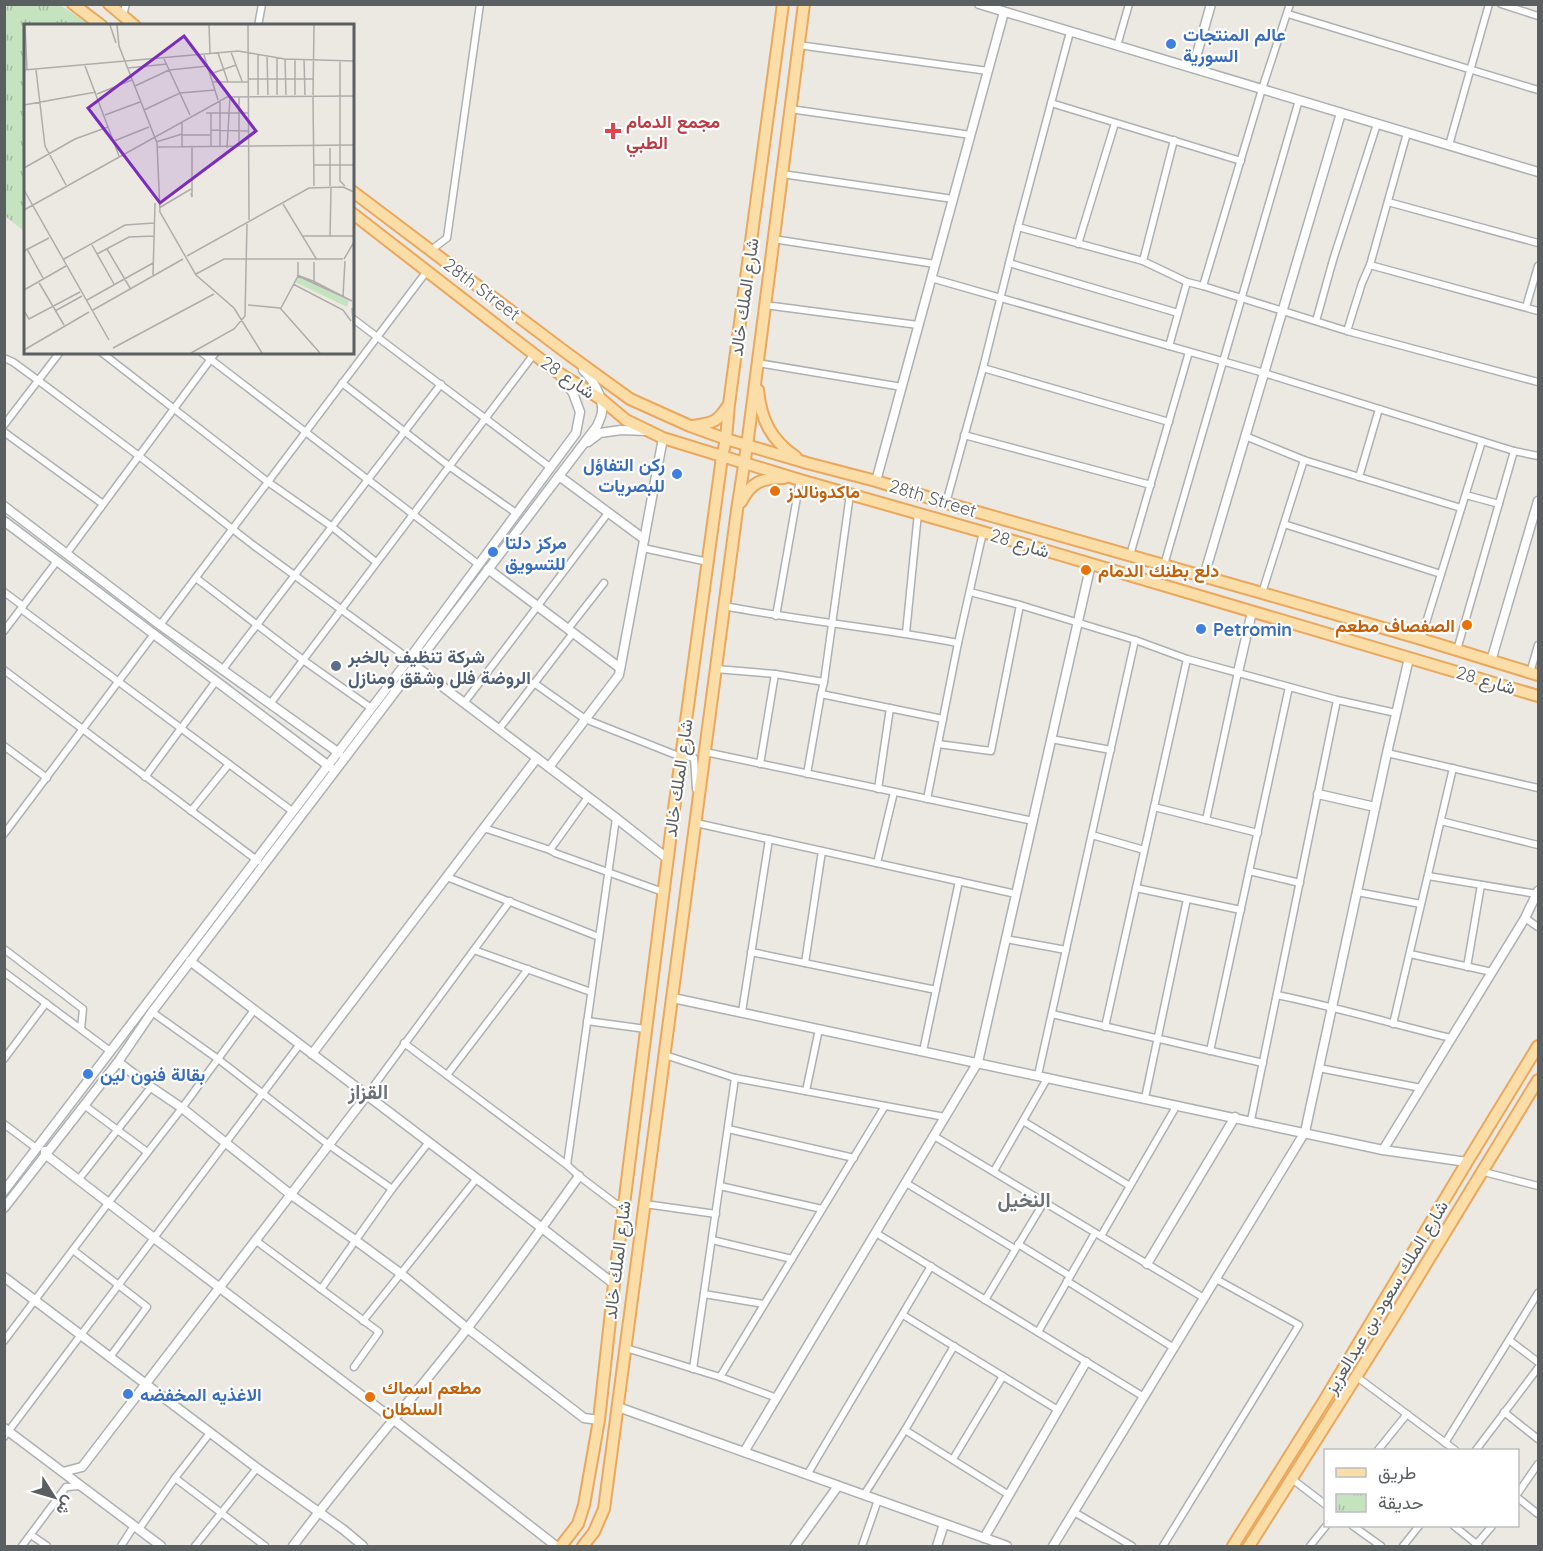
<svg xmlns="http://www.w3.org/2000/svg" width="1543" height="1551" viewBox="0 0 1543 1551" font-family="Quicksand,Vazirmatn,sans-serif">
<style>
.park{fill:url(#park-tufts)}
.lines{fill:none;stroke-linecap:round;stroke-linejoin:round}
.minor-casing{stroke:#adb1b4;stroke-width:9}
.tertiary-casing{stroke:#adb1b4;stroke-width:11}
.primary-casing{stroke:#eba75c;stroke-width:14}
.minor{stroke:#fff;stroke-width:6}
.tertiary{stroke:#fff;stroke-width:8}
.primary{stroke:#fbdda8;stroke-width:10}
.shop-dot{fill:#3f7fe0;stroke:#fff;stroke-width:2}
.health-dot{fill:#e0444e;stroke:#fff;stroke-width:2}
.food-dot{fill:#e8710a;stroke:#fff;stroke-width:2}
.service-dot{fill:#5c6f8a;stroke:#fff;stroke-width:2}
.labels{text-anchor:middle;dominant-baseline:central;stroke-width:4.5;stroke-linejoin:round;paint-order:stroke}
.shop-label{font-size:18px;font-weight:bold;fill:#366cbe;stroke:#fff;text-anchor:start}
.health-label{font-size:18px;font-weight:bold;fill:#be3a42;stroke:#fff;text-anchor:start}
.street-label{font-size:18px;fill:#5a5f62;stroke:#fff}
.food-label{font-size:18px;font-weight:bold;fill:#c56008;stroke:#fff;text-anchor:start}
.service-label{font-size:18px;font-weight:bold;fill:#4e5e75;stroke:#fff;text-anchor:start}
.neighbourhood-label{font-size:20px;font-weight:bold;fill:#6b7174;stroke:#fff}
.inset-road{fill:none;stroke:#aeadab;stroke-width:1.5}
.view{fill:#7b2cbf;fill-opacity:0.15;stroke:#7b2cbf;stroke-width:3}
.inset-edge{fill:none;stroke:#5a5f62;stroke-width:3}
</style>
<defs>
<pattern id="park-tufts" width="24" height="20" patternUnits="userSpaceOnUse" patternTransform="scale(1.5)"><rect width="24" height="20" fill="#c6e3bf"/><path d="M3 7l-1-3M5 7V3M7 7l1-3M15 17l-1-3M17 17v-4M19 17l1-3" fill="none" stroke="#a4bb9f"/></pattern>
</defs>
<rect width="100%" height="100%" fill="#ece8e2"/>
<!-- park -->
<polygon class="park" points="10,5 60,5 90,25 26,26 25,232 5,216 4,8"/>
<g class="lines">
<!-- minor casing -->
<g class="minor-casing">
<g id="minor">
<polyline points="1290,4 1262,89 1203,286 1347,331 1538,382"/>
<polyline points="1501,4 1538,16"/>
<polyline points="1288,14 1538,90"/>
<polyline points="123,15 126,4"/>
<polyline points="258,26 262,4"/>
<polyline points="1070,32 1018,227 1143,261 1187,282 1203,286"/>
<polyline points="798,45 988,71"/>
<polyline points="1117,46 1129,4"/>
<polyline points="1051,103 1241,161"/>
<polyline points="790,109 971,135"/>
<polyline points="1407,133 1370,265 1538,311"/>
<polyline points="1449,145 1489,4"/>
<polyline points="782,174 953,199"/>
<polyline points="1388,202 1538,243"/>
<polyline points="773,239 935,264"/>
<polyline points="1078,244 1115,123"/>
<polyline points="431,250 447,238 480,4"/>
<polyline points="1143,261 1174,140"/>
<polyline points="1009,263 1178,313"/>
<polyline points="931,278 1264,373 1514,451 1538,456"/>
<polyline points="765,305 918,325"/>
<polyline points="1526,307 1538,266"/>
<polyline points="352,318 551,468"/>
<polyline points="1316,321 1333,260 1377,124"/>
<polyline points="1347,331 1362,283 1370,265"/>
<polyline points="1169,346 1187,282"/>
<polyline points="101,352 268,482 331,526 376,562"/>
<polyline points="201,352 478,564"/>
<polyline points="4,358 13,362 39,381 139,456 253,545 409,659"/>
<polyline points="758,363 902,387"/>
<polyline points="983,368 1169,422"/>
<polyline points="342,383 449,466 516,513"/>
<polyline points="4,425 60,352"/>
<polyline points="4,432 103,504"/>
<polyline points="964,435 1151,485"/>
<polyline points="1245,436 1304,460"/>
<polyline points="1359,477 1379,409"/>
<polyline points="1466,495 1499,504"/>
<polyline points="946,503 983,368 1018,227"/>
<polyline points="1284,524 1441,574"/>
<polyline points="643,548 708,562"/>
<polyline points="67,553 216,352"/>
<polyline points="1130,555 1189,352"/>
<polyline points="1164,565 1299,100"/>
<polyline points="196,578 303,660 371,708"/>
<polyline points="4,592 23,606"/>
<polyline points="970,592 1020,605 1135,640 1187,659 1337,700 1396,713"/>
<polyline points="1262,593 1304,460 1461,508"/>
<path d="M 724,606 C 802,621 880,628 958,643"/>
<polyline points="21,609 292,811"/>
<polyline points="776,616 800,480"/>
<polyline points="160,625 427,271"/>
<polyline points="568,629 604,583"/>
<polyline points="4,631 57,561"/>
<polyline points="906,633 918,513"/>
<polyline points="1421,639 1482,441"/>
<polyline points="1457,650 1514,451"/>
<path d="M 223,669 C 296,574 368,479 441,384"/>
<polyline points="716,669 775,674 824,682 821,694 943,719"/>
<polyline points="4,670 258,861"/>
<polyline points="1530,673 1538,645"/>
<polyline points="824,682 850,494"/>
<polyline points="534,683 585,719 681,757 687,756 694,758 696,789"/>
<polyline points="464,703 608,513"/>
<polyline points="270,704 534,354"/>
<polyline points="499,729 573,633"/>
<polyline points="1051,739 1111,750"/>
<polyline points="938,744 991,751 1020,605"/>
<polyline points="4,746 47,778"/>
<polyline points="705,752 1033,821"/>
<polyline points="1387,753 1538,788"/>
<polyline points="760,764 775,674"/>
<polyline points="807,774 821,694"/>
<polyline points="145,777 216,681"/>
<polyline points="878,789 890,708"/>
<polyline points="927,799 958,643 983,532"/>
<polyline points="1154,807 1258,833"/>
<polyline points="191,811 229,764"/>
<polyline points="616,818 567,1165 579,1176 616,1204 624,1204"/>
<polyline points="1206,820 1238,672"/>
<polyline points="1441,821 1538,845"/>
<polyline points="696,823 1016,894"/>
<polyline points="484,828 550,850 555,853 663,892"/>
<polyline points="4,834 154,634"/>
<polyline points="1092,835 1144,850"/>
<polyline points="550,850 588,797"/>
<polyline points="877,863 894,792"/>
<polyline points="1249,871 1300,883"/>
<polyline points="1428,876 1537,894"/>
<polyline points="447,877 599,937"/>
<polyline points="1136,888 1241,910"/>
<polyline points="1357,892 1421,904"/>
<polyline points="1525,918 1538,927"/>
<polyline points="1006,939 1066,950"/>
<polyline points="4,949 83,1009 81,1029"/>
<polyline points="474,950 591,992"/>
<polyline points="751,952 936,990"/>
<polyline points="1410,954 1492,972"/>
<polyline points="805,963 822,851"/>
<polyline points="1467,967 1481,885"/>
<polyline points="4,972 110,1051"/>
<path d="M 1277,995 C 1336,1007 1393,1024 1451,1038"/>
<polyline points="152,1012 218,1059 329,1145 392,1189"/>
<polyline points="742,1012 769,839"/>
<polyline points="1052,1014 1263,1063"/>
<polyline points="587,1021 646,1029"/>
<polyline points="1393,1024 1453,768"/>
<polyline points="1105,1027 1187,659"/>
<polyline points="404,1043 567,1165"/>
<polyline points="923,1051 959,881"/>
<polyline points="1210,1051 1289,687"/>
<polyline points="665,1055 735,1078 945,1117"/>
<polyline points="4,1059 46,1003"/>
<polyline points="1319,1068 1421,1088"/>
<polyline points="447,1075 528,969"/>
<polyline points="1038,1075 1135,640"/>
<polyline points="806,1091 819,1029"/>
<polyline points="367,1095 510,901"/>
<polyline points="1145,1098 1187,899"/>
<polyline points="84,1105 147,1152"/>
<polyline points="1251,1120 1337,700"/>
<polyline points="1023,1121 1130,1186"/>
<polyline points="4,1124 36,1148"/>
<polyline points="728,1129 854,1158"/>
<polyline points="934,1136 1204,1298"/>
<polyline points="994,1171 1048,1077"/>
<polyline points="1484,1172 1538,1186"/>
<polyline points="79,1179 151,1087"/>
<polyline points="906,1183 1015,1249"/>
<polyline points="720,1186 822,1209"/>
<polyline points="645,1204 716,1214"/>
<polyline points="876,1233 1144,1397"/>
<polyline points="1101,1236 1177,1105"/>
<polyline points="255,1240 379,1332 354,1367"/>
<polyline points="712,1240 792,1259"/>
<polyline points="1018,1244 1070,1276"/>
<polyline points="73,1250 147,1307 110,1357"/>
<polyline points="1067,1281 1174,1348"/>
<polyline points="321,1289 392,1189 429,1142"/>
<polyline points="704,1294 764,1304"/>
<polyline points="985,1300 1044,1202"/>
<polyline points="903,1315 1058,1410"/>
<polyline points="363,1321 477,1178"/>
<polyline points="1038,1332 1095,1233"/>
<polyline points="1509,1340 1538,1362"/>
<polyline points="4,1341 109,1202 182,1108 254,1010"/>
<polyline points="954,1346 905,1430 1009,1495"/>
<polyline points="626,1348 720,1377 885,1106"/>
<polyline points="693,1369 735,1078"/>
<polyline points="720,1377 777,1398"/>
<polyline points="1357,1377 1455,1450"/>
<polyline points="1504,1412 1538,1439"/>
<polyline points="4,1437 300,1044"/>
<polyline points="1445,1443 1538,1293"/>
<polyline points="1378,1450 1407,1414"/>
<polyline points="1476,1450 1538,1368"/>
<polyline points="953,1459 1003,1376"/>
<polyline points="807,1475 931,1266"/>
<polyline points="175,1478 265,1546"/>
<polyline points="1292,1479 1326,1505"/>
<polyline points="1518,1493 1538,1464"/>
<polyline points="864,1495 905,1430"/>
<polyline points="1518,1498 1538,1514"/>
<polyline points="1074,1512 1132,1546"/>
<polyline points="1353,1526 1381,1546"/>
<polyline points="1454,1526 1479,1546"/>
<polyline points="139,1529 175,1478 210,1433"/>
<polyline points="31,1535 47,1546"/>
<polyline points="22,1546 66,1487 80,1486"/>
<polyline points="121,1546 134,1526"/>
<polyline points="195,1546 257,1468"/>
<polyline points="862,1546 878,1500"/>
<polyline points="1163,1546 1299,1325 1216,1279"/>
<polyline points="1310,1546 1326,1526"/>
<polyline points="1403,1546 1419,1526"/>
<polyline points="1475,1546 1492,1526"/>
</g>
</g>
<!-- tertiary casing -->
<g class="tertiary-casing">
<g id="tertiary">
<polyline points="979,4 1538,172"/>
<polyline points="1193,68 1211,4"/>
<polyline points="588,442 600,433 621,430 647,431"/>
<polyline points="559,476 644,539"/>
<polyline points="876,481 1004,12"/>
<polyline points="4,506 160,625 339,753"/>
<polyline points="4,521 330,767"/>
<polyline points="488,569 620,668"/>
<polyline points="1204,576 1341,113"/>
<polyline points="1491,661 1538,501"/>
<polyline points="414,665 616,818 668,859"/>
<polyline points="1238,672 1252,612"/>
<polyline points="549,767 619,675 663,438"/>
<polyline points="1318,794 1375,807"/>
<polyline points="190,961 542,1228 614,1284"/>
<polyline points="673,998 1383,1150 1467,1162"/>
<polyline points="312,1054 537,758"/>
<polyline points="118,1062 151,1087 182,1108 290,1194 355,1240 400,1273 467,1328 584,1418 599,1420"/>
<polyline points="1383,1150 1525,918 1538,891"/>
<polyline points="45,1151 45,1154 154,1238 394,1420 556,1546"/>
<polyline points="4,1191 409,659 576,433 580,412 573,393 561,377"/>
<path d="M 4,1208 L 118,1062 L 152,1012 L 597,426 C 599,421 602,416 602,411 C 603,396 593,380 583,370"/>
<polyline points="1147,1264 1235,1117"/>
<polyline points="4,1277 257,1468 344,1530 363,1546"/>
<polyline points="618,1407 1007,1546"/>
<polyline points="4,1428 161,1546"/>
<polyline points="744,1452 978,1062 1091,564"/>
<polyline points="63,1472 82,1467 367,1095"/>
<polyline points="984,1538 1086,1362"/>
<path d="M 293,1546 C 348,1472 409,1403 466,1330 C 505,1280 542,1228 579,1176"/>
<polyline points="795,1546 838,1486"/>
<polyline points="937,1546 944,1524"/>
<polyline points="1053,1546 1305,1132 1387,753 1409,658"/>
</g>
</g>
<!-- primary casing -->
<g class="primary-casing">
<g id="primary">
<polyline points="73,4 102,26"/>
<polyline points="109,4 135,26"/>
<polyline points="352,191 568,354 630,399 690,426 726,439 807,463 876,481 946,503 1262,593 1421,639 1538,675"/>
<polyline points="352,213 557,372 601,399 626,420 663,438 800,480 983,532 1538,696"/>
<path d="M 758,390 C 761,420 771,440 796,457"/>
<path d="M 693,426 C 711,423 717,423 727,407"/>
<path d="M 741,502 C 751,482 762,478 784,478"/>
<polyline points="561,1546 578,1524 584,1505 599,1420 614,1284 674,809 722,457 726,439 729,404 783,4"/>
<polyline points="583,1546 594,1532 604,1509 737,510 747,446 804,4"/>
<polyline points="1233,1546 1324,1401 1467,1162 1538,1046"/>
<polyline points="1249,1546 1390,1323 1538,1080"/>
</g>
</g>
<!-- minor -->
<use href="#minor" class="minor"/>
<!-- tertiary -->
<use href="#tertiary" class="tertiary"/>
<!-- primary -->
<use href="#primary" class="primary"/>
</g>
<!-- markers -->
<g class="shop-dot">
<circle cx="1171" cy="44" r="6"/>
<circle cx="677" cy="474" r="6"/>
<circle cx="493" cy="552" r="6"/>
<circle cx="1201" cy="629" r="6"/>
<circle cx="88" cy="1074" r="6"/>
<circle cx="128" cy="1394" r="6"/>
</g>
<path class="health-dot" d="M610 122h6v6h6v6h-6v6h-6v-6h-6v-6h6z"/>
<g class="food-dot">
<circle cx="775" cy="491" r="6"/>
<circle cx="1086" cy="570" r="6"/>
<circle cx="1467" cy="625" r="6"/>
<circle cx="370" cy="1397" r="6"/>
</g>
<circle class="service-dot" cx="336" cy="666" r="6"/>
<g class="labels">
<!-- shop labels -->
<g class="shop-label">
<text x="1183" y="34">عالم المنتجات<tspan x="1183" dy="21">السورية</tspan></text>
<text x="665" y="464" text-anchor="end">ركن التفاؤل<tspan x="665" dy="21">للبصريات</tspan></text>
<text x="505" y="542">مركز دلتا<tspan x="505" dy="21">للتسويق</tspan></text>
<text x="1213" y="629">Petromin</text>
<text x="100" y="1074">بقالة فنون لين</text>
<text x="140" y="1394">الاغذيه المخفضه</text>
</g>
<!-- health labels -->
<g class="health-label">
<text x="626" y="121">مجمع الدمام<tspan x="626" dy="21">الطبي</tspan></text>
</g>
<!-- street labels -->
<g class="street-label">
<text transform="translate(482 289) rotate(37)">28th Street</text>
<text transform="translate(744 297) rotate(-82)">شارع الملك خالد</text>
<text transform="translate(568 377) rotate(34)">شارع 28</text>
<text transform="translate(933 498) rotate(17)">28th Street</text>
<text transform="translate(1020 543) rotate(17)">شارع 28</text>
<text transform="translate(1486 680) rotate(16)">شارع 28</text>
<text transform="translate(678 778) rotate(-82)">شارع الملك خالد</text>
<text transform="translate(617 1260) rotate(-83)">شارع الملك خالد</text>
<text transform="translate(1386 1297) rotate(-59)">شارع الملك سعود بن عبدالعزيز</text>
</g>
<!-- food labels -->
<g class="food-label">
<text x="787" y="491">ماكدونالدز</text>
<text x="1098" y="570">دلع بطنك الدمام</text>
<text x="1455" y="625" text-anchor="end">الصفصاف مطعم</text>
<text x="382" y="1387">مطعم اسماك<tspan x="382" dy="21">السلطان</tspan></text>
</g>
<!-- service labels -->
<g class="service-label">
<text x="348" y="656">شركة تنظيف بالخبر<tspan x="348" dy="21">الروضة فلل وشقق ومنازل</tspan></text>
</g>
<!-- neighbourhood labels -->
<g class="neighbourhood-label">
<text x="368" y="1091">القزاز</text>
<text x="1024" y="1199">النخيل</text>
</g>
</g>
<!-- overview -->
<g transform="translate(24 24)">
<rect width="330" height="330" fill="#ece8e2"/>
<path d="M 275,253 L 325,277 L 323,283 L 271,258 Z" fill="#c6e3bf"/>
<path class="inset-road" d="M 1,1 L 3,46M 86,1 L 92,19M 93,1 L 95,22 L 133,119 L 136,188 L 172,251 L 210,284 L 238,329M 185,1 L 186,29M 224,1 L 225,196M 207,28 L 218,57M 194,29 L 204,58M 180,31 L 194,76M 234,31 L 234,71M 243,31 L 244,71M 253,33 L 253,71M 140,35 L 166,91M 261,35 L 262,71M 280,35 L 281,71M 271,36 L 271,71M 316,37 L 316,157 L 321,162M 61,42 L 95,132M 104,44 L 143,40M 0,46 L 214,27 L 261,35 L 330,37M 12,46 L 21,122 L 42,161M 186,50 L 212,41M 224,55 L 290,55M 189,58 L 224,58M 111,62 L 145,46 L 184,42M 73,70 L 108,56M 289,71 L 290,1M 289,73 L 290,162M 0,81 L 72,68M 120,86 L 156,69 L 191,66M 182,89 L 224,89M 81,91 L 116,78M 187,106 L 224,107M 158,111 L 186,111M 90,117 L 125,103M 132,118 L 158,110M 196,122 L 196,78M 133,123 L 330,121M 158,123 L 158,98M 187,123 L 187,89M 215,123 L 215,73M 203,124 L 206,73M 306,124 L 306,162M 289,141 L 330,141M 0,144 L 51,115 L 84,103M 0,166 L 85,316M 167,169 L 168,173 L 168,123M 259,180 L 293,236M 135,184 L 167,165M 0,186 L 203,73 L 330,72M 278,212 L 330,212M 306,213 L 307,164M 68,221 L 90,260M 3,225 L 19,254M 83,225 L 106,264M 0,227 L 25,214M 73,230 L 105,213 L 130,212M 163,232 L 285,164 L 319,163 L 330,168M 40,235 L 101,201 L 130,199M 320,235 L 330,218M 172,250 L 200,235 L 319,235M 129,251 L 131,179M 273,251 L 289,257 L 328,277 L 274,252M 14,257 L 40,301M 290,257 L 290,238M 269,260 L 319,286 L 327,297M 0,266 L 42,242M 319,272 L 321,237M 63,276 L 129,239M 330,277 L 330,307M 224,281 L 256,284 L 296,329M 257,284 L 274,252 L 274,238M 328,284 L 330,310M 69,286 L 159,235M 0,287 L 5,295 L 56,268M 31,287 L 58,272M 89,324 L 190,270M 0,326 L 65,288M 167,329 L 210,305 L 221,292 L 223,200"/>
<path class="view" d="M 160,12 L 232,107 L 136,179 L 64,84 Z"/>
<rect width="330" height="330" class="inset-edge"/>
</g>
<!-- border -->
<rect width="1543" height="1551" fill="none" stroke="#5a5f62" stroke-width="12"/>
<!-- legend -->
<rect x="1324" y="1449" width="195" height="78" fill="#ffffff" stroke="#bdbfc0" stroke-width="1.5"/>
<rect x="1336" y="1468" width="30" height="9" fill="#fbdda8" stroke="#bdbfc0" stroke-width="1.5"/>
<text x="1378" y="1479" font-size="18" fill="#5a5f62">طريق</text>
<rect x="1336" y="1494" width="30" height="18" fill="url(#park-tufts)" stroke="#bdbfc0" stroke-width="1.5"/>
<text x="1378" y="1509" font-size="18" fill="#5a5f62">حديقة</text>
<!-- north arrow -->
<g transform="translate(54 1497) rotate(127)" stroke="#ffffff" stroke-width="4.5" paint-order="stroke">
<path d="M0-4.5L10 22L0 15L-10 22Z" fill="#5a5f62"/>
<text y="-9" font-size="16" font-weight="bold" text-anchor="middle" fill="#5a5f62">ش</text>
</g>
</svg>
